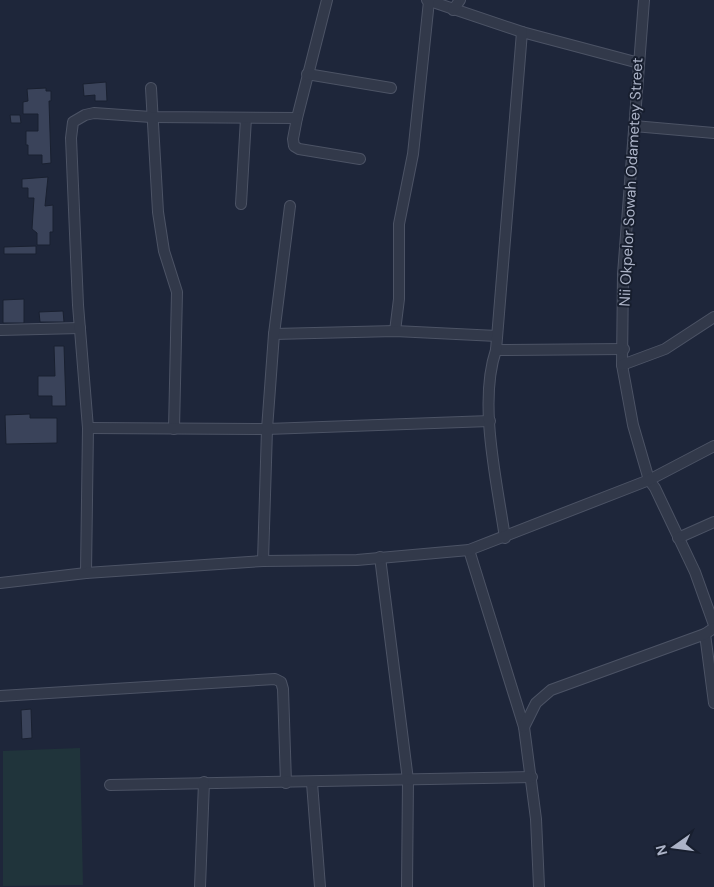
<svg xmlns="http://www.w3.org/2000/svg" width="714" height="887" viewBox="0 0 714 887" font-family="'DM Sans',sans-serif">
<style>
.green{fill:#20343b}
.building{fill:#3a435a;stroke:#192030}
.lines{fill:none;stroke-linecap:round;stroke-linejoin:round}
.street-casing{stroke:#4c5365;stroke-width:12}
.street{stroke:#32394a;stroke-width:10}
.labels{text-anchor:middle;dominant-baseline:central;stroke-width:4;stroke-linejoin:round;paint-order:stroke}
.street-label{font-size:15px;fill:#acb3c7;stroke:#171e2e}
</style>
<rect width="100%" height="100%" fill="#1e263a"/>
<!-- green -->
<polygon class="green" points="80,748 83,885 3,886 3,751"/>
<!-- building -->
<g class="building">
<polygon points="106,82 107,101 95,101 95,95 84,96 83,84"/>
<polygon points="46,88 46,91 51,91 51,101 49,101 51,163 42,164 42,155 28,155 28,145 26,145 26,131 38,131 38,114 23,114 23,102 28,101 27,89"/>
<polygon points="10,115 20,115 21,123 11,123"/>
<polygon points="48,177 45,206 53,205 53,232 50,232 50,245 37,245 37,233 32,229 34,198 28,198 28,188 22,188 22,179"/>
<polygon points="36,246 36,254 4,254 4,247"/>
<polygon points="24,299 24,323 3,323 3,300"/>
<polygon points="63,311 64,322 40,322 39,312"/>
<polygon points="54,346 64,346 66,406 52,406 52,396 38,396 38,376 55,376"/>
<polygon points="30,414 30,418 57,418 57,443 6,444 5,415"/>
<polygon points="31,709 32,738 22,739 21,710"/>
</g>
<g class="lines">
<!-- street casing -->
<g class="street-casing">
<g id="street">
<polyline points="327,0 297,118 293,139 294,146 299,149 360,159"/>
<polyline points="427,0 522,32 639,63"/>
<polyline points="644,0 623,274 622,365 633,425 649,480 655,488 695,572 714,625"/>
<polyline points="453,10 460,0"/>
<polyline points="307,74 391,88"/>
<polyline points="151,88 158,212 164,251 177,292 174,429"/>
<polyline points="634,126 714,133"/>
<polyline points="241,204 246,118"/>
<polyline points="0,330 80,328"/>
<polyline points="395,331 399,299 399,224 413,154 429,1"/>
<polyline points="274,334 395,331 497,336"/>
<polyline points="496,350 624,349"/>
<polyline points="622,365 665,349 714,317"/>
<polyline points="88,428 267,429 490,421"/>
<path d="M 505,538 C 497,482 478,403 496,350 L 522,32"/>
<polyline points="678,538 714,522"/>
<polyline points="469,550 524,727 536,819 539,887"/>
<polyline points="380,557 408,780 407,887"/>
<polyline points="263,561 267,429 274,334 290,206"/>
<polyline points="86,573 88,428 78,305 71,138 73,122 85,115 94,113 151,117 297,118"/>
<polyline points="0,583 86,573 263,561 357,560 469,550 649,480 714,446"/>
<polyline points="705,634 714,703"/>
<polyline points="0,696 275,679 281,682 283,689 286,783"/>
<polyline points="524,727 536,703 551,690 705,634 714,628"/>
<polyline points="312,783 320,887"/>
<polyline points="110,785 532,777"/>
<polyline points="200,887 204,782"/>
</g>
</g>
<!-- street -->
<use href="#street" class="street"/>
</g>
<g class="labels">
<!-- street labels -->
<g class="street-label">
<text transform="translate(631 182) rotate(-87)">Nii Okpelor Sowah Odametey Street</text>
</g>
</g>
<!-- north arrow -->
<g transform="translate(674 847) rotate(256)" stroke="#171e2e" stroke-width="4" paint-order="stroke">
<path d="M0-4L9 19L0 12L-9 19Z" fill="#acb3c7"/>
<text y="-8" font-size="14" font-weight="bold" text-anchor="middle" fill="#acb3c7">N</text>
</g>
</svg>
